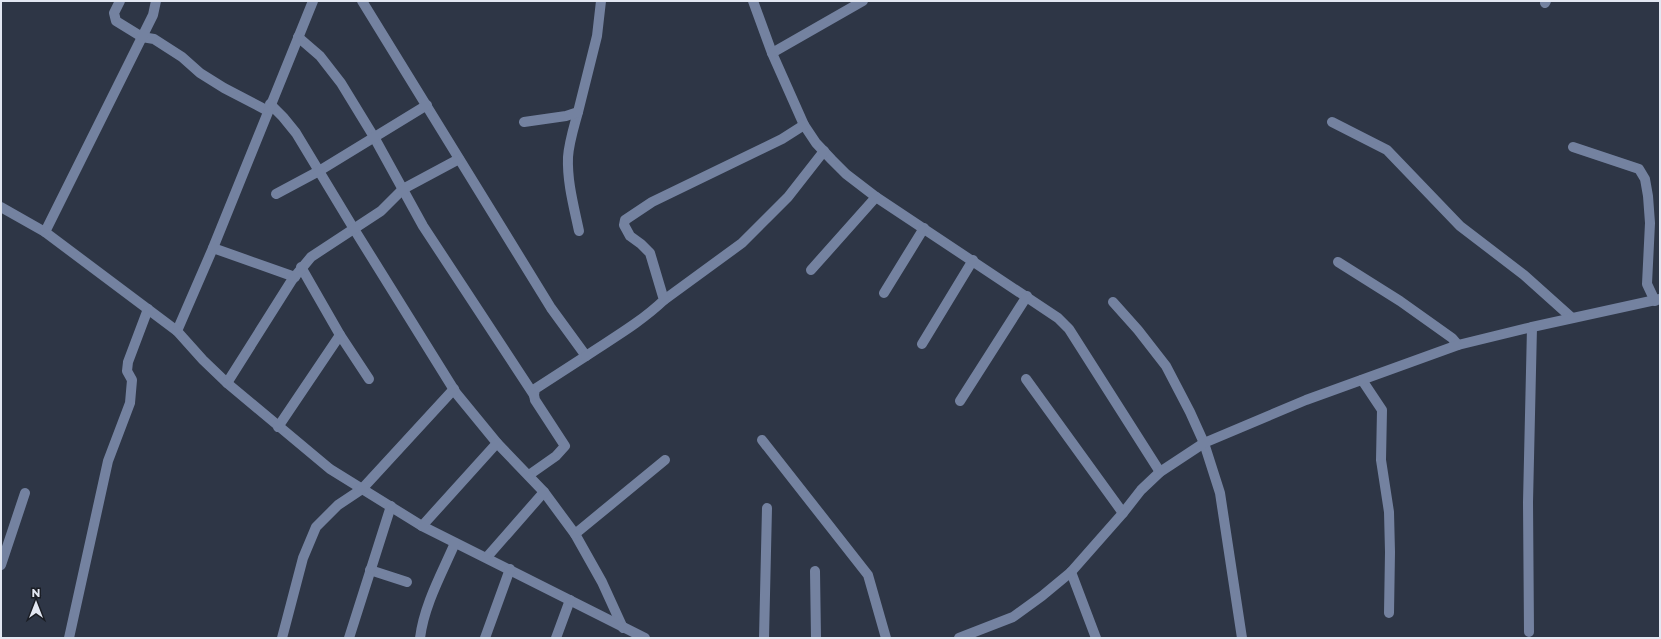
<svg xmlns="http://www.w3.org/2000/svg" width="1661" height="639" viewBox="0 0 1661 639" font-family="Montserrat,sans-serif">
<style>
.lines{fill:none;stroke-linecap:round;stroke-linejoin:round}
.minor{stroke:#7482a0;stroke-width:10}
</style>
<rect width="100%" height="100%" fill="#2e3646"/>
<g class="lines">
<!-- minor -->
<g class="minor">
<polyline points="120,1 114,13 116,21 142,37 154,39 182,57 200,73 224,88 268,111"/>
<polyline points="362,1 551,308 586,356 535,389 534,395 535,400 565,446 556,456 529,475"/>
<polyline points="753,1 772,53 804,125 816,143 832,160 846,174 876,197 1058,318 1069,329 1160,472"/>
<polyline points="1545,3 1546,1"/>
<polyline points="298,37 320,56 341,83 374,137 423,226 534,395"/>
<polyline points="772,53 863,1"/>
<polyline points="270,104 283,117 296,133 354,229 456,393 497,443 544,492 575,534 602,582 623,628"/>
<path d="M 578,112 C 574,127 569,142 568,157 C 567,182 574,207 579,231"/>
<polyline points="524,122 566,116 578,112 597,36 601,1"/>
<polyline points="1332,122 1387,150 1460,226 1524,275 1572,318"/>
<polyline points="1573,147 1639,169 1645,179 1648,196 1650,223 1647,284 1655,301"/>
<polyline points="276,194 319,171 427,105"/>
<polyline points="1,207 45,232 177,331 203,360 227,383 330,469 422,526 645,638"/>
<polyline points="45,232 153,15 156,1"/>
<polyline points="213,248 295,277"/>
<polyline points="1338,262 1400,301 1452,338 1458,345"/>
<polyline points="301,267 340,335 369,379"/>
<polyline points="811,270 876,197"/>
<polyline points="884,293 924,228"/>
<polyline points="664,300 742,243 788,197 824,151"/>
<polyline points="1113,302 1138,330 1166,366 1190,412 1204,443 1220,493 1242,638"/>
<polyline points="177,331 213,248 313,1"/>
<polyline points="922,344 973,260"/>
<path d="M 586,356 C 613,338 641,322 664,300 L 650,253 L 641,244 L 630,236 L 624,225 L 625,220 L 652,202 L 782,139 L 804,125"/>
<polyline points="1026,379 1123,513"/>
<polyline points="1362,380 1382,410 1381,460 1389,512 1390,552 1389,613"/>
<polyline points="227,383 292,280 311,257 381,211 403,189 459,159"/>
<polyline points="960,401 1027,296"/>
<polyline points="278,427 340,335"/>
<polyline points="762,440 868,575 886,638"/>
<polyline points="422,526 497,443"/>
<polyline points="575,534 665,460"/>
<polyline points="487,557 544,492"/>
<polyline points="1,565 25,493"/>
<polyline points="370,570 407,582"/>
<polyline points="815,571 816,638"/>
<polyline points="1071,572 1096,638"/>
<polyline points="1529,632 1528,502 1532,327"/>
<polyline points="69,638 108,461 130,403 132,380 127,371 128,362 148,309"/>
<polyline points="282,638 303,558 316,527 338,505 362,489 454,389"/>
<polyline points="349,638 391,506"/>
<path d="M 420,638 C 424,605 442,573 455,543"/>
<polyline points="485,638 510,569"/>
<polyline points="556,638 570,600"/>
<polyline points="764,638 767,508"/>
<polyline points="959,638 1013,617 1042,596 1071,572 1123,513 1141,490 1160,472 1204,443 1306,400 1458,345 1532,327 1660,299"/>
</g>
</g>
<!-- border -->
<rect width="1661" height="639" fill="none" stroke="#e2e7f2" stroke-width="4"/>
<!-- north arrow -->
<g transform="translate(36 603)" stroke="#1a1d24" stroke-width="3" paint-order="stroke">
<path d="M0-3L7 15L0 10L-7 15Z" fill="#e2e7f2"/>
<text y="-6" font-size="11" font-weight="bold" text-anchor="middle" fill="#e2e7f2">N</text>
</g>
</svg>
